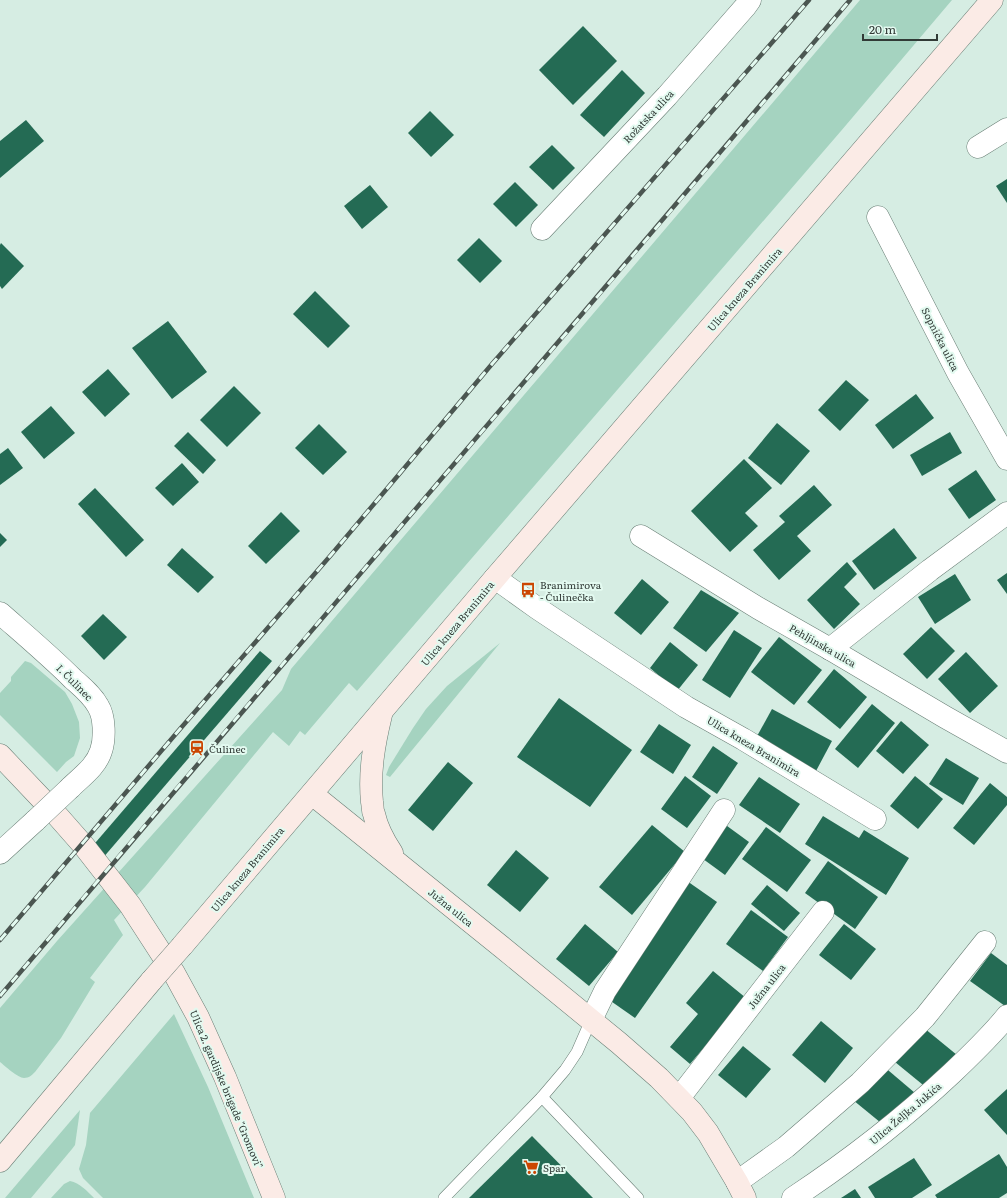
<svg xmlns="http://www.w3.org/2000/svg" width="1007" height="1198" viewBox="0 0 1007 1198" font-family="Literata,serif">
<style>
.green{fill:#a5d3c0}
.building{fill:#246b54}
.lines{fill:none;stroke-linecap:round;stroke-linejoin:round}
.lane-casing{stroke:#697e75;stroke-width:12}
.street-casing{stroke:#697e75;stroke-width:23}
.secondary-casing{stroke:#697e75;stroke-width:23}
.lane{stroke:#fff;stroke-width:11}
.street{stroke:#fff;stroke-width:22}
.secondary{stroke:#fbebe6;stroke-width:22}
.rail-casing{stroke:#4b5651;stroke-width:4.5}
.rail{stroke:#e3faf0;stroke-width:3;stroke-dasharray:9;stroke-linecap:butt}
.street-bridge-casing{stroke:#697e75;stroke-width:23;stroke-linecap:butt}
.secondary-bridge-casing{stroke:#697e75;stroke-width:23;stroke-linecap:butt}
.street-bridge{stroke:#fff;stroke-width:22}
.secondary-bridge{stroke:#fbebe6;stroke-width:22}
.labels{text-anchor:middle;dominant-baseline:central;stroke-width:4;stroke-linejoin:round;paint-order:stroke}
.street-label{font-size:10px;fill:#313a36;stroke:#e3faf0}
.poi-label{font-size:10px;fill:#313a36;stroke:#e3faf0;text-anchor:start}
</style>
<rect width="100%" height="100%" fill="#d6ede3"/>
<!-- green -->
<g class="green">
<path d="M 860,0 L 952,0 L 841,131 L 357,691 L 349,683 L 305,735 L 300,731 L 289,746 L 273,732 L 145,887 L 114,920 L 123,935 L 90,978 L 95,982 L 61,1038 L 35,1072 C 32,1075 29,1078 24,1078 C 18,1078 5,1066 0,1062 L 0,1008 L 57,941 L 282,690 L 291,669 Z"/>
<polygon points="500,643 390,777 386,775 389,767 413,728 426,709 447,686"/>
<polygon points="25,661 31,663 65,692 72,704 79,722 80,738 74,756 66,762 57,772 0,715 0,693 11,681 11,677"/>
<polygon points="174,1014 208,1087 254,1198 103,1198 83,1178 79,1169 86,1145 90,1113"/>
<polygon points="80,1110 75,1145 72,1149 31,1198 5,1198"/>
<path d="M 70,1181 C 80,1183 87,1191 94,1198 L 51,1198 L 64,1184 Z"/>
</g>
<!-- building -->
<g class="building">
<polygon points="583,26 617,61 573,105 539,70"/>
<polygon points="622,70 645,93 604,137 580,115"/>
<polygon points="430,111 454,135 431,157 408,133"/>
<polygon points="26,120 44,141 0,178 0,141"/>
<polygon points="552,145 575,168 553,190 529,167"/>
<polygon points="1007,179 1007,203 996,186"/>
<polygon points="515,182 538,205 516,227 493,204"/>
<polygon points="370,185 388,207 362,229 344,206"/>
<polygon points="479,238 502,261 480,283 457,260"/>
<polygon points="1,243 24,266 2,289 0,286 0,245"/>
<polygon points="315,291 350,326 328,348 293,314"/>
<polygon points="168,321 207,372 172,399 132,348"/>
<polygon points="108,369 130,394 105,417 82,392"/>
<polygon points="846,380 869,400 840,431 818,410"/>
<polygon points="234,386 261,413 227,447 200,420"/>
<polygon points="916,394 934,418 893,449 875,425"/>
<polygon points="51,406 75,433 44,459 21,432"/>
<polygon points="777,423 810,451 781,485 748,458"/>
<polygon points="319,424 347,452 323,475 295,448"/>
<polygon points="188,432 216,460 203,474 174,446"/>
<polygon points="950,432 962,453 922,476 910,455"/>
<polygon points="8,448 23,468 0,485 0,454"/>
<polygon points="744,459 772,488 745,513 758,526 730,552 691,511"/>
<polygon points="182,463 199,482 173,506 155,488"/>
<polygon points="976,470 996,500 969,519 948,489"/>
<polygon points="814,485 832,505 797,536 811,551 779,580 753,550 785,522 779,516"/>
<polygon points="95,488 144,540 126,557 78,504"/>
<polygon points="281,512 300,531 266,564 248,546"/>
<polygon points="894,528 917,558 874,590 852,561"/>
<polygon points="0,533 7,540 0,547"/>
<polygon points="182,548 214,577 198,593 167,565"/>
<polygon points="847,562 857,574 844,587 860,604 834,629 807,600"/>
<polygon points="1007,573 1007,594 997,580"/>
<polygon points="955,574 971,600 935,624 918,597"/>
<polygon points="642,579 669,602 641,635 614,613"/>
<polygon points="701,590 739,613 706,652 673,628"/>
<polygon points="103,614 127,637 104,660 81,636"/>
<polygon points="931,627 955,651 927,679 903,654"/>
<polygon points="734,630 762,648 730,698 702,680"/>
<polygon points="779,637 822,670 794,705 751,672"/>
<polygon points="670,642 698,665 677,691 650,668"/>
<polygon points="260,651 272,661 102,859 90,849"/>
<polygon points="966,652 998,686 970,713 938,679"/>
<polygon points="834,669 867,697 840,729 807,702"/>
<polygon points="559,698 632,750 590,807 517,757"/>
<polygon points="872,704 895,723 858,768 835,749"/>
<polygon points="772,709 832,741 816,771 756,738"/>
<polygon points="901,721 929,745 903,774 876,751"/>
<polygon points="659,724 691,745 673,774 640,752"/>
<polygon points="713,746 738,763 717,794 692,777"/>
<polygon points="946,758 979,778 963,805 929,784"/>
<polygon points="448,762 473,783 433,831 408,810"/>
<polygon points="685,776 711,796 687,828 661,809"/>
<polygon points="915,776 943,799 918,829 890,806"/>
<polygon points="759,777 800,804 780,833 739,805"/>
<polygon points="990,783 1007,797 1007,805 974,845 953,828"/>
<polygon points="823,816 859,838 864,830 909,858 886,895 805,844"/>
<polygon points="723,823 749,842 725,875 699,856"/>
<polygon points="652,825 685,852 632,915 599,887"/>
<polygon points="766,827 811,860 787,892 742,859"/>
<polygon points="516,850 549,878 520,912 487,885"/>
<polygon points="828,861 878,897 855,929 805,893"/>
<polygon points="687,881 717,902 635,1018 605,997"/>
<polygon points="767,885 800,913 784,931 751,904"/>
<polygon points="751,910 788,937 763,971 726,944"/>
<polygon points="585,924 618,952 589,986 556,959"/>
<polygon points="844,924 876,949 851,980 819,955"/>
<polygon points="991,953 1007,965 1007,1004 1005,1006 970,981"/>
<polygon points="713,971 746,998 690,1064 670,1047 698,1014 686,1003"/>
<polygon points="821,1021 853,1048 825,1083 792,1055"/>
<polygon points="924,1028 957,1055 928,1089 895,1062"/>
<polygon points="743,1046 771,1069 746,1098 718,1075"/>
<polygon points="882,1065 915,1093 886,1127 853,1100"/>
<polygon points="1007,1089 1007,1135 984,1110"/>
<polygon points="532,1136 593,1198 469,1198"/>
<polygon points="999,1154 1007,1167 1007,1193 999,1198 937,1198 935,1195"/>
<polygon points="914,1158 932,1185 912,1198 875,1198 868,1187"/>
<polygon points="855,1189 861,1198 841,1198"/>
</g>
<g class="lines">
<!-- lane casing -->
<g class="lane-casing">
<g id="lane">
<polyline points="542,1097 638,1198"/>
<polyline points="444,1198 542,1097 565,1070 577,1052 591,1020"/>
</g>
</g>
<!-- street casing -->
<g class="street-casing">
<g id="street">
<polyline points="978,147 1007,129"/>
<polyline points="878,217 958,373 1007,459"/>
<polyline points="542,229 667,96 745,7 750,0"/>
<polyline points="641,536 758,608 830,649 945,717 1007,752"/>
<polyline points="495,578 537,608 686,707 743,739 875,819"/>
<path d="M 0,613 C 25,635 50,656 73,679 C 82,687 92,695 98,706 C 105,717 105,739 101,751 C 96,767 81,777 70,788"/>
<polyline points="830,649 930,570 1007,513"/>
<polyline points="0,853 36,820"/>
<polyline points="591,1020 605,991 724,810"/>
<polyline points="679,1098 823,912"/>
<polyline points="737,1182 786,1147 860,1083 925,1017 985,942"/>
<path d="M 793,1198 C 849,1161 903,1119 952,1073 C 971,1055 990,1037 1007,1016"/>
</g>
</g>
<!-- secondary casing -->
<g class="secondary-casing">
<g id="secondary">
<path d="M 381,715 C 374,744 369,772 372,802 C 373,806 372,810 374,814 C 377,828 384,841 392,853"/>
<polyline points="0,755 55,813 84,846 130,905 174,973 198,1017 225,1077 274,1198"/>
<polyline points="312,794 503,948 619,1043 659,1078 692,1112 708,1133 737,1182 745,1198"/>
<polyline points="182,946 495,578 992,0"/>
<polyline points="0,1161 152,980"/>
</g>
</g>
<!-- lane -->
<use href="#lane" class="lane"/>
<!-- street -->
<use href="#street" class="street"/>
<!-- secondary -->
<use href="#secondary" class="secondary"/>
<!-- rail casing -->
<g class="rail-casing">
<g id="rail">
<polyline points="0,940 180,729 331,555 492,364 809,0"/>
<path d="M 0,996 C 282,663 568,333 850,0"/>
</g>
</g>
<!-- rail -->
<use href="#rail" class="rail"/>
<!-- street-bridge casing -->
<g class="street-bridge-casing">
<polyline id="street-bridge" points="36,820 70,788"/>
</g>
<!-- secondary-bridge casing -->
<g class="secondary-bridge-casing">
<polyline id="secondary-bridge" points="152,980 182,946"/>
</g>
<!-- street-bridge -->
<use href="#street-bridge" class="street-bridge"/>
<!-- secondary-bridge -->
<use href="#secondary-bridge" class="secondary-bridge"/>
</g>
<!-- icons -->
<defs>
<g id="bus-bare" transform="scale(1.2)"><path d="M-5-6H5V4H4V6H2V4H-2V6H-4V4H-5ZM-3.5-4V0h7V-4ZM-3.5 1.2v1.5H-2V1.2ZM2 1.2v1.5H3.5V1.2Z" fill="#cb4601" stroke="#e3faf0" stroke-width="2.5" paint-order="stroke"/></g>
<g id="station-bare" transform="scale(1.2)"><path d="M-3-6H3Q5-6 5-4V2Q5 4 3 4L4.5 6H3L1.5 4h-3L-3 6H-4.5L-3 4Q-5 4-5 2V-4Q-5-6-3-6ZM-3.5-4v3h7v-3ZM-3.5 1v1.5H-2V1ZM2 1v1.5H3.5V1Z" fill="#cb4601" stroke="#e3faf0" stroke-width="2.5" paint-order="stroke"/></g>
<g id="supermarket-bare" transform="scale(1.2)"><path d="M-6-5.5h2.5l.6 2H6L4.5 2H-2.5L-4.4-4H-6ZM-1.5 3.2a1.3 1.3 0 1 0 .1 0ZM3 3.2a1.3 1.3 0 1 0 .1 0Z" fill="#cb4601" stroke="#e3faf0" stroke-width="2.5" paint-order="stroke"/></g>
</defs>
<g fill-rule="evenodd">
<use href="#bus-bare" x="528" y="590"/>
<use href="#station-bare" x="197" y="748"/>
<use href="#supermarket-bare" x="531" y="1167"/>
</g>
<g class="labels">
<!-- street labels -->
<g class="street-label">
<text transform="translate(648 116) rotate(-47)">Rožatska ulica</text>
<text transform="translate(744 289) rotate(-49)">Ulica kneza Branimira</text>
<text transform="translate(941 339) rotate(63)">Sopnička ulica</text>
<text transform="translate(457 623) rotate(-50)">Ulica kneza Branimira</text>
<text transform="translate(823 645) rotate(30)">Pehljinska ulica</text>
<text transform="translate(75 682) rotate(45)">I. Čulinec</text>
<text transform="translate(754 746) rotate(31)">Ulica kneza Branimira</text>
<text transform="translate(247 869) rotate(-50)">Ulica kneza Branimira</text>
<text transform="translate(451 907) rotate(39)">Južna ulica</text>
<text transform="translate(766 986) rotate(-52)">Južna ulica</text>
<text transform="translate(227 1089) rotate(67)">Ulica 2. gardijske brigade "Gromovi"</text>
<text transform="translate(905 1113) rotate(-40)">Ulica Željka Jukića</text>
</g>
<!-- poi labels -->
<g class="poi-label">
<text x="540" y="584">Branimirova<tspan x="540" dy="12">- Čulinečka</tspan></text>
<text x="209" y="748">Čulinec</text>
<text x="543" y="1167">Spar</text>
</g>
</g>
<!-- scale -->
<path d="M863 34v6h74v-6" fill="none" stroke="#313a36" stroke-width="2"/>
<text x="869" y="34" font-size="12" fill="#313a36" stroke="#e3faf0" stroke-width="3" paint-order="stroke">20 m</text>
</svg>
